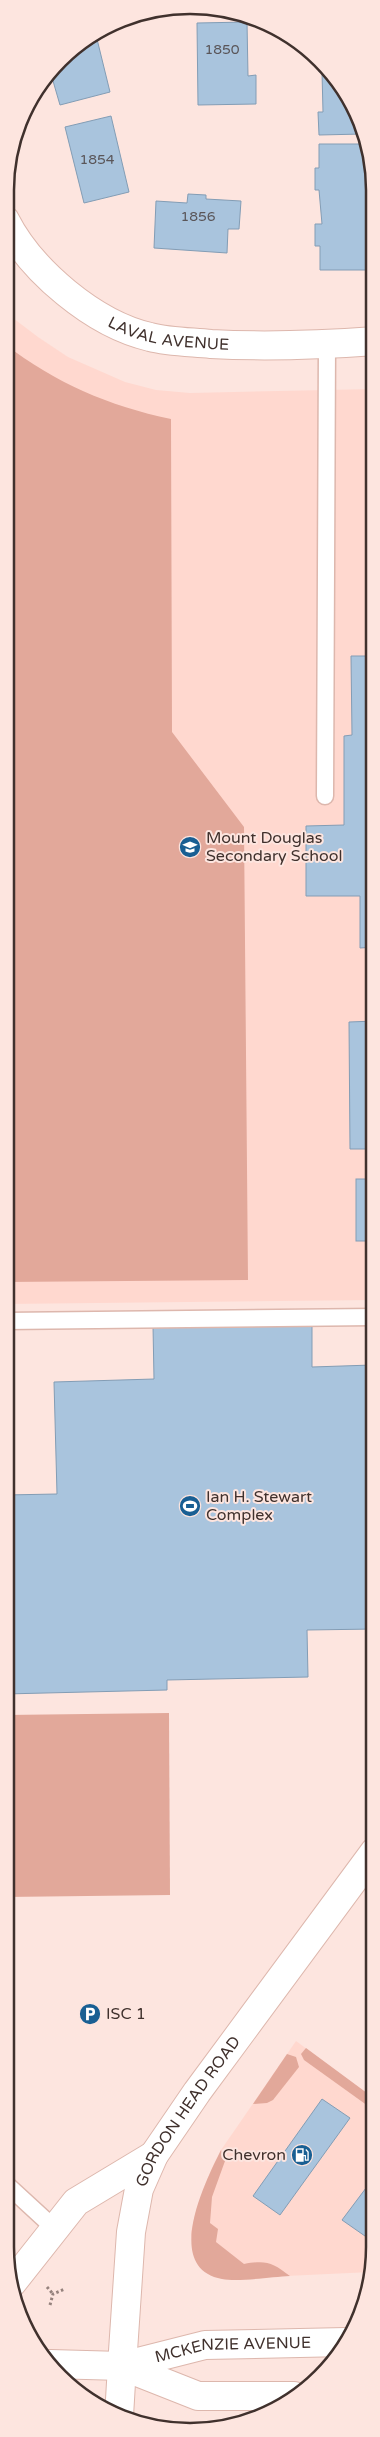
<svg xmlns="http://www.w3.org/2000/svg" width="380" height="2437" viewBox="0 0 380 2437" font-family="'Varela Round',sans-serif">
<style>
.built{fill:#ffd8cf}
.green{fill:#e2a89a}
.building{fill:#a9c4dd;stroke:#839db5}
.lines{fill:none;stroke-linecap:round;stroke-linejoin:round}
.service-casing{stroke:#ddb7ad;stroke-width:19}
.minor-casing{stroke:#ddb7ad;stroke-width:30}
.tertiary-casing{stroke:#ddb7ad;stroke-width:30}
.secondary-casing{stroke:#ddb7ad;stroke-width:30}
.path{stroke:#95827d;stroke-width:3;stroke-dasharray:2.5 2.5;stroke-linecap:butt}
.service{stroke:#fff;stroke-width:16}
.minor{stroke:#fff;stroke-width:28}
.tertiary{stroke:#fff;stroke-width:28}
.secondary{stroke:#fff;stroke-width:28}
.labels{text-anchor:middle;dominant-baseline:central;stroke-width:4;stroke-linejoin:round;paint-order:stroke}
.number-label{font-size:14px;fill:#5a5659}
.street-label{font-size:16px;fill:#40312d;stroke:#fde5df}
.poi-label{font-size:16px;fill:#40312d;stroke:#fde5df;text-anchor:start}
.rim{fill:none;stroke:#40312d;stroke-width:2.5}
</style>
<rect width="100%" height="100%" fill="#fde5df"/>
<!-- built -->
<g class="built">
<polygon points="5,312 38,337 68,357 125,382 156,390 190,393 375,389 375,1300 5,1304"/>
<polygon points="296,2041 375,2099 375,2259 371,2272 222,2279 204,2270 193,2253 191,2232 196,2212 211,2170 221,2150"/>
</g>
<!-- green -->
<g class="green">
<path d="M 5,344 C 55,383 109,406 171,419 L 172,732 L 244,827 L 248,1280 L 5,1282 Z"/>
<polygon points="169,1713 170,1895 5,1897 5,1715"/>
<polygon points="306,2048 375,2099 375,2111 304,2060 301,2054"/>
<polygon points="287,2054 296,2057 299,2067 273,2100 267,2103 253,2104"/>
<path d="M 221,2150 L 225,2161 L 212,2197 L 210,2223 L 218,2229 L 216,2242 L 244,2264 C 266,2260 272,2262 290,2276 C 271,2277 239,2282 222,2279 C 162,2268 206,2180 221,2150 Z"/>
</g>
<!-- building -->
<g class="building">
<polygon points="247,22 248,76 256,75 256,104 198,105 197,23"/>
<polygon points="96,35 110,92 60,105 51,74 68,51"/>
<polygon points="319,58 356,108 363,134 319,135 318,112 323,112 322,72 319,72"/>
<polygon points="111,116 129,192 84,203 65,127"/>
<polygon points="319,144 366,144 375,178 375,270 320,270 320,246 315,246 315,224 322,224 319,190 315,190 315,168 319,168"/>
<polygon points="188,194 206,195 206,199 241,201 239,229 228,229 227,253 154,248 156,201 187,203"/>
<polygon points="351,656 375,656 375,947 360,948 360,896 306,896 306,826 344,825 344,736 352,735"/>
<polygon points="375,1021 375,1149 350,1149 349,1022"/>
<rect x="356" y="1179" width="19" height="62"/>
<polygon points="312,1323 312,1367 372,1365 375,1629 307,1630 308,1677 167,1680 167,1690 5,1694 5,1495 57,1494 54,1382 154,1379 153,1326"/>
<polygon points="375,2075 375,2093 366,2087"/>
<polygon points="322,2099 350,2118 280,2215 253,2196"/>
<polygon points="375,2176 375,2243 342,2220"/>
</g>
<g class="lines">
<!-- service casing -->
<g class="service-casing">
<g id="service">
<polyline points="325,796 327,345"/>
<polyline points="5,1321 375,1317"/>
<polyline points="5,2183 54,2228"/>
</g>
</g>
<!-- minor casing -->
<g class="minor-casing">
<g id="minor">
<path id="s1" d="M 5,220 C 31,271 94,324 150,337 C 169,342 191,342 211,344 C 265,347 320,345 375,341"/>
</g>
</g>
<!-- tertiary casing -->
<g class="tertiary-casing">
<polyline id="tertiary" points="119,2416 122,2366"/>
</g>
<!-- secondary casing -->
<g class="secondary-casing">
<g id="secondary">
<polyline points="12,2283 76,2202 154,2155"/>
<path id="s2" d="M 50,2364 L 122,2366 L 205,2345 L 346,2342"/>
<path id="s3" d="M 122,2366 L 131,2232 L 139,2189 L 154,2155 L 197,2092 L 375,1851"/>
<polyline points="122,2366 198,2396 294,2396"/>
</g>
</g>
<!-- path -->
<g class="path">
<polyline points="47,2287 53,2294"/>
<polyline points="50,2305 53,2294 65,2289"/>
</g>
<!-- service -->
<use href="#service" class="service"/>
<!-- minor -->
<use href="#minor" class="minor"/>
<!-- tertiary -->
<use href="#tertiary" class="tertiary"/>
<!-- secondary -->
<use href="#secondary" class="secondary"/>
</g>
<!-- icons -->
<defs>
<g id="school-disc" transform="scale(1.125)"><circle r="9.5" fill="#195f93" stroke="#fde5df"/><path d="M0-5L7-2L0 1L-7-2ZM-4 1L0 2.5L4 1V4Q0 6-4 4Z" fill="#fff"/></g>
<g id="stadium-disc" transform="scale(1.125)"><circle r="9.5" fill="#195f93" stroke="#fde5df"/><path d="M0-5a6.5 5 0 1 0 0 10a6.5 5 0 1 0 0-10ZM-3.5-1.8h7v3.6h-7Z" fill="#fff"/></g>
<g id="parking-disc" transform="scale(1.125)"><circle r="9.5" fill="#195f93" stroke="#fde5df"/><path d="M-3.5-5.5H1a3.5 3.5 0 0 1 0 7H-1V5.5H-3.5ZM-1-3.4V-.6H.8a1.4 1.4 0 0 0 0-2.8Z" fill="#fff"/></g>
<g id="fuel-disc" transform="scale(1.125)"><circle r="9.5" fill="#195f93" stroke="#fde5df"/><path d="M-5.5-6h7V0h2V4h1.3V-2.5L3-4.5l.8-.8L6-3V5H2.5V1h-1V6h-7ZM-4.2-4.7v3.2H.2V-4.7Z" fill="#fff"/></g>
</defs>
<g fill-rule="evenodd">
<use href="#school-disc" x="190" y="847"/>
<use href="#stadium-disc" x="190" y="1506"/>
<use href="#parking-disc" x="90" y="2014"/>
<use href="#fuel-disc" x="302" y="2155"/>
</g>
<g class="labels">
<!-- number labels -->
<g class="number-label">
<text x="222" y="49">1850</text>
<text x="97" y="159">1854</text>
<text x="198" y="216">1856</text>
</g>
<!-- street labels -->
<g class="street-label">
<text stroke="none"><textPath href="#s1" startOffset="209">LAVAL AVENUE</textPath></text>
<text stroke="none"><textPath href="#s3" startOffset="270">GORDON HEAD ROAD</textPath></text>
<text stroke="none"><textPath href="#s2" startOffset="185">MCKENZIE AVENUE</textPath></text>
</g>
<!-- poi labels -->
<g class="poi-label">
<text x="206" y="838">Mount Douglas<tspan x="206" dy="18">Secondary School</tspan></text>
<text x="206" y="1497">Ian H. Stewart<tspan x="206" dy="18">Complex</tspan></text>
<text x="106" y="2014">ISC 1</text>
<text x="286" y="2155" text-anchor="end">Chevron</text>
</g>
</g>
<!-- crop -->
<path d="M0 0H380V2437H0ZM190 14H190A176 176 0 0 1 366 190V2247A176 176 0 0 1 190 2423H190A176 176 0 0 1 14 2247V190A176 176 0 0 1 190 14Z" fill="#fde5df" fill-rule="evenodd"/>
<path class="rim" d="M190 14H190A176 176 0 0 1 366 190V2247A176 176 0 0 1 190 2423H190A176 176 0 0 1 14 2247V190A176 176 0 0 1 190 14Z"/>
</svg>
